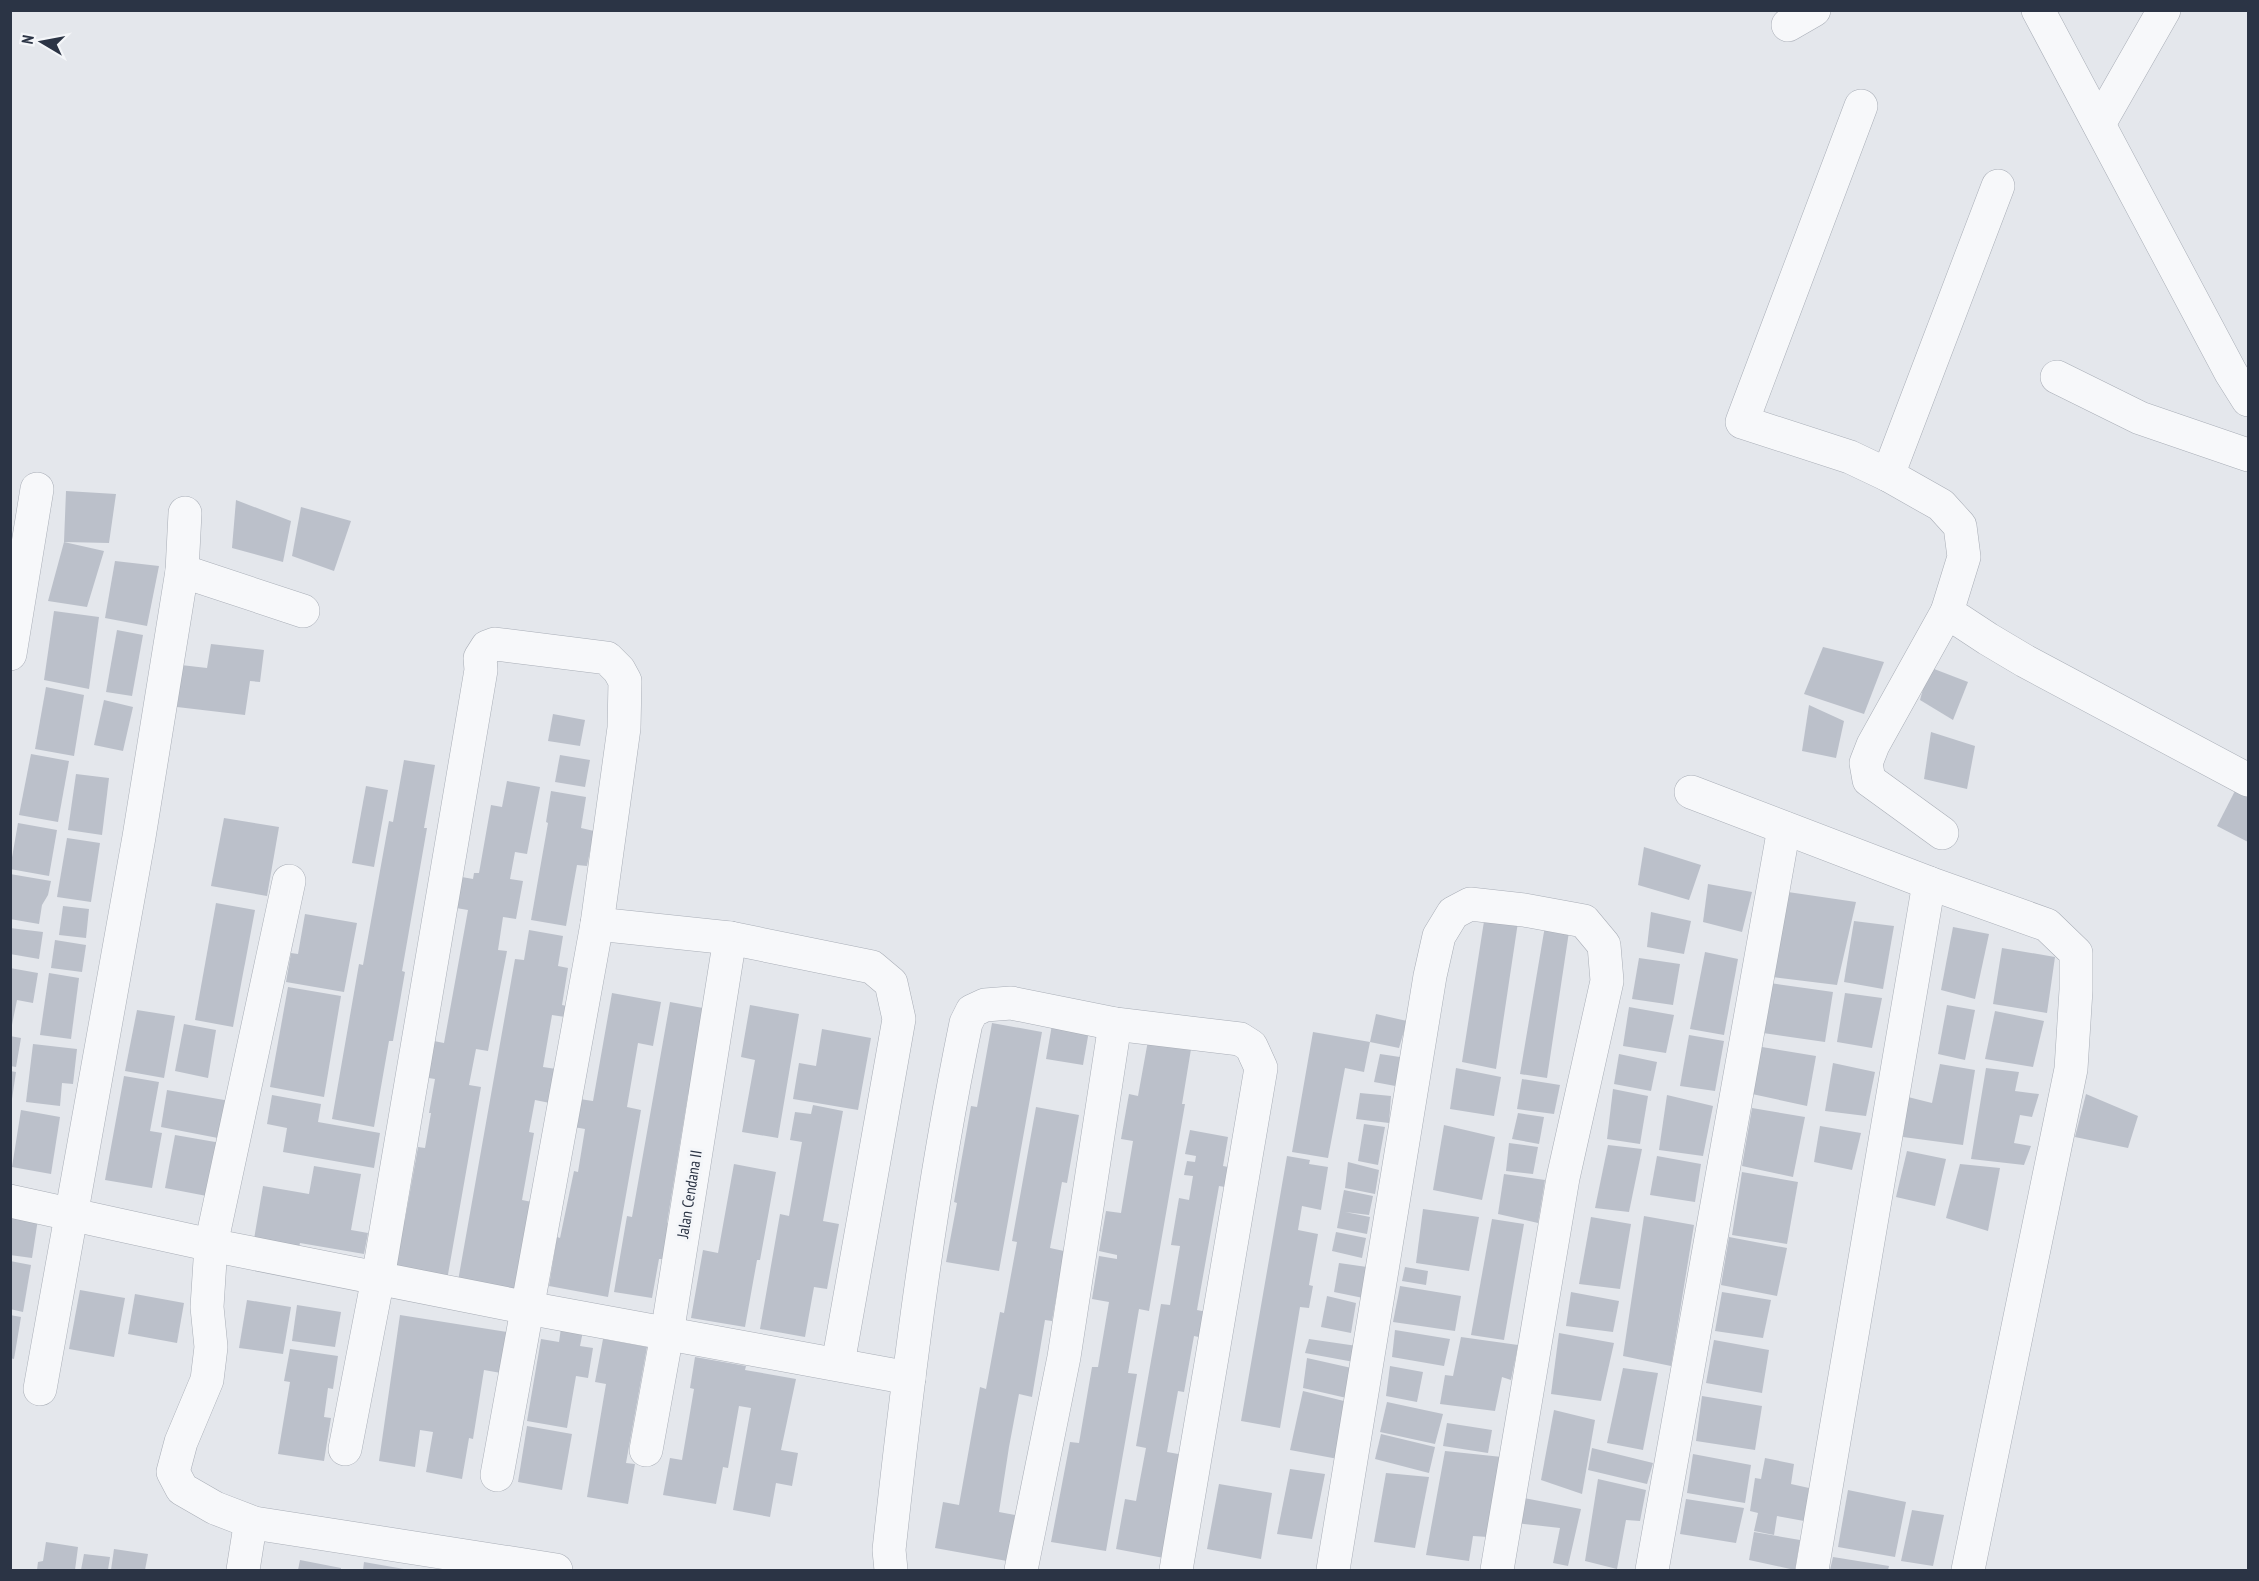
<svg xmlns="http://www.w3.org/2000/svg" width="2259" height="1581" viewBox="0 0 2259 1581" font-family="'PT Sans Narrow',sans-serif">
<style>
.building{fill:#bbc0ca}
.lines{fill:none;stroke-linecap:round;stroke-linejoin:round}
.minor-casing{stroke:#a9aeb7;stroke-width:34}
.minor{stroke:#f7f8fa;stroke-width:33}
.labels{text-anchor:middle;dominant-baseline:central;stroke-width:6;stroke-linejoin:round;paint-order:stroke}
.street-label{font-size:16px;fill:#2b3445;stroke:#f4f6f9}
</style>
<rect width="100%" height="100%" fill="#e4e7ec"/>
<!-- building -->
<g class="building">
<polygon points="66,491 116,494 109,543 64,542 104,551 87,607 48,601 64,542"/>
<polygon points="236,500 291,521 283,562 232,548"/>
<polygon points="301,507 351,521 334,571 292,556"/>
<polygon points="115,561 159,566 147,626 105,618"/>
<polygon points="54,611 99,617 89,689 44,680"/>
<polygon points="117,630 143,635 132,696 106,692"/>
<polygon points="211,644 264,650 260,682 250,681 245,715 177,707 181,665 207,668"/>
<polygon points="1823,647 1884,662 1864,714 1804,694"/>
<polygon points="1929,667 1968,682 1953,720 1920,700"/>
<polygon points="46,687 84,695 74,756 35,749"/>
<polygon points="104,700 133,707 123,751 94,745"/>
<polygon points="1809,705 1844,721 1836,758 1802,751"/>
<polygon points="553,714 585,720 580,746 548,741"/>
<polygon points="1931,732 1975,746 1967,789 1924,779"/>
<polygon points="31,754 69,761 58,822 19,815"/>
<polygon points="560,755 590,760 585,787 555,782"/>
<polygon points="404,760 435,765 424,828 427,828 402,971 405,972 393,1041 389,1041 374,1127 332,1119 359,964 363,965 389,821 393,822"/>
<polygon points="76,774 109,778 102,835 68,830"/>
<polygon points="507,781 540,787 527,854 515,852 510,879 523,881 516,919 503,917 498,950 507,951 488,1051 476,1049 469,1085 481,1087 447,1280 393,1271 402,1219 405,1220 418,1147 425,1148 431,1113 429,1113 435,1079 422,1077 429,1040 444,1043 468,910 456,908 462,877 473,879 474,873 479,873 491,805 502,807"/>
<polygon points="2238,785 2248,790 2248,842 2217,826"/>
<polygon points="366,786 388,790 374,867 352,863"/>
<polygon points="551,791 586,797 581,828 594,831 587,866 577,865 566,926 531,920 548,823 546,822"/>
<polygon points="224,818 279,827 267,896 211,886"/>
<polygon points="18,823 57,830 49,876 10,869"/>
<polygon points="67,838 100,843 91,902 57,897"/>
<polygon points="1644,847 1701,865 1689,900 1638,885"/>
<polygon points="10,874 51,881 48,895 42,905 39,924 10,919"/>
<polygon points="1708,884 1752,892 1742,932 1703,922"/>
<polygon points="1788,892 1856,902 1837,985 1773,977"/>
<polygon points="216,903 255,910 233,1027 195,1020"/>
<polygon points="63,906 89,909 86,938 59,935"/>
<polygon points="1651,912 1691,921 1684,954 1647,947"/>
<polygon points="305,914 357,923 344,992 286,982 291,953 298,954"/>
<polygon points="1485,915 1518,922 1496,1069 1462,1062"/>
<polygon points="1546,920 1570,925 1547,1078 1520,1074"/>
<polygon points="1854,921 1894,926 1883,989 1844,982"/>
<polygon points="1953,927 1989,934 1975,999 1941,990"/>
<polygon points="10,928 43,932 39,959 10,954"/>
<polygon points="529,930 563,936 558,966 568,968 562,1005 567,1006 565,1017 552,1015 543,1067 556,1069 550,1103 535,1100 529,1132 534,1133 522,1200 532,1202 516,1292 458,1281 515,959 524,960"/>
<polygon points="55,940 86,945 82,972 51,968"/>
<polygon points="2002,948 2055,957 2047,1013 1993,1004"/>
<polygon points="1705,952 1738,959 1724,1035 1690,1029"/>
<polygon points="1639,958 1680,964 1673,1005 1632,999"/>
<polygon points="10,968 38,973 33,1003 17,1000 12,1025"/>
<polygon points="49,973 79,978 71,1039 40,1035"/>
<polygon points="1770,983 1833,992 1825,1042 1763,1033"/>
<polygon points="288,987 341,996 324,1097 270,1087"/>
<polygon points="612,993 661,1002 653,1046 638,1043 627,1107 641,1110 608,1297 549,1286 557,1237 560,1238 574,1171 578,1172 585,1129 568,1126 573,1098 593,1101"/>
<polygon points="1845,993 1882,998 1872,1048 1837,1042"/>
<polygon points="670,1002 703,1008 697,1096 688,1094 667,1223 669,1224 663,1259 659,1259 652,1298 614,1292 627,1216 632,1217"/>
<polygon points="750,1005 799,1014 778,1138 742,1132 755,1060 741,1057"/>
<polygon points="1947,1005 1975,1010 1965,1060 1938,1054"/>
<polygon points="1629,1007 1674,1015 1666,1053 1623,1046"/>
<polygon points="137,1010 175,1016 164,1078 125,1071"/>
<polygon points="1995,1011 2044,1021 2033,1067 1985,1059"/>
<polygon points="1376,1014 1407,1021 1399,1048 1370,1042"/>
<polygon points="1053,1019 1090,1025 1083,1065 1046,1059"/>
<polygon points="992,1023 1042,1032 999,1271 946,1262 957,1203 954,1202 971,1106 977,1107"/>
<polygon points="184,1024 216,1030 208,1078 175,1071"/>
<polygon points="822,1029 871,1038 858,1110 793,1099 799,1063 816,1066"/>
<polygon points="1313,1032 1370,1042 1364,1072 1345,1068 1328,1158 1292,1152"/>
<polygon points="1149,1035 1192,1043 1182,1104 1185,1104 1149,1311 1139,1309 1128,1373 1137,1374 1106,1551 1051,1542 1070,1442 1079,1443 1092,1367 1098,1367 1109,1302 1092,1299 1099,1256 1117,1259 1117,1255 1099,1251 1106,1211 1121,1213 1133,1141 1121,1139 1129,1094 1138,1096"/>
<polygon points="1689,1035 1724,1041 1715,1091 1680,1086"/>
<polygon points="10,1036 21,1038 16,1067 10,1066"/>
<polygon points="33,1044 77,1049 73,1084 62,1083 60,1106 26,1102"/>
<polygon points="1762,1047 1816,1056 1807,1106 1752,1094"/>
<polygon points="1380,1054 1413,1059 1406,1088 1374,1082"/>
<polygon points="1619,1054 1657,1062 1651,1091 1614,1084"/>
<polygon points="1833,1063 1875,1072 1866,1116 1825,1111"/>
<polygon points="1940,1064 1975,1070 1963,1145 1903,1137 1908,1097 1932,1103"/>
<polygon points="1456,1068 1501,1077 1494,1116 1450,1109"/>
<polygon points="1986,1068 2019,1072 2015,1091 2039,1094 2032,1117 2020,1115 2014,1143 2031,1146 2024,1165 1971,1159"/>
<polygon points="10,1071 16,1072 12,1099 10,1099"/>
<polygon points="124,1076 159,1082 150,1131 162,1133 152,1188 105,1180"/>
<polygon points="1522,1079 1560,1085 1554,1114 1517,1109"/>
<polygon points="1613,1089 1648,1096 1640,1144 1607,1139"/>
<polygon points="167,1090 230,1101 223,1139 161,1127"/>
<polygon points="1360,1093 1391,1096 1389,1123 1356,1119"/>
<polygon points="2086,1094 2138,1116 2128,1148 2075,1137"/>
<polygon points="272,1095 321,1104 318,1122 380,1133 374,1168 283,1152 287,1128 267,1124"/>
<polygon points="1667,1095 1713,1106 1703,1156 1659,1150"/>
<polygon points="813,1105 843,1111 823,1221 839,1224 827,1289 814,1287 805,1337 760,1329 780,1214 789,1216 802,1142 790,1140 795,1112 811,1114"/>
<polygon points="1036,1107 1079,1115 1067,1183 1062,1182 1050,1248 1064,1251 1052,1321 1045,1320 1032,1397 1019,1394 1009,1447 999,1512 1015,1515 1007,1561 935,1548 943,1502 959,1505 980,1387 986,1389 1000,1312 1004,1313 1017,1242 1012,1241"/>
<polygon points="1752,1108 1805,1117 1793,1177 1742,1166"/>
<polygon points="21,1110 60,1117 51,1174 12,1167"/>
<polygon points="1518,1113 1544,1117 1539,1144 1512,1139"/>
<polygon points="1364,1124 1385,1127 1378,1165 1358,1161"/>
<polygon points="1444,1125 1495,1137 1482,1200 1433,1190"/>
<polygon points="1820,1126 1861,1133 1852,1170 1814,1162"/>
<polygon points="1190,1130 1228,1137 1223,1166 1234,1168 1231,1188 1219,1186 1197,1310 1212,1313 1208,1339 1194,1336 1184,1392 1178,1391 1167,1452 1184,1455 1164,1558 1116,1549 1125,1499 1136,1501 1146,1448 1136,1446 1161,1304 1170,1305 1180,1246 1171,1245 1179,1198 1189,1200 1193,1176 1184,1175 1187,1161 1195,1162 1196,1156 1185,1154"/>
<polygon points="175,1135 221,1143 212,1197 165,1188"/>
<polygon points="1509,1143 1538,1147 1533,1174 1506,1171"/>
<polygon points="1608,1145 1642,1149 1629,1212 1595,1208"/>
<polygon points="1907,1151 1946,1159 1935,1206 1896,1197"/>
<polygon points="1287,1156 1310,1160 1309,1164 1328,1167 1321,1210 1302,1206 1298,1230 1318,1234 1309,1285 1313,1286 1309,1308 1300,1307 1280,1428 1241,1421"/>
<polygon points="1657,1156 1701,1164 1695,1202 1650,1195"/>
<polygon points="1348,1162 1379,1170 1375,1194 1345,1188"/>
<polygon points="734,1164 776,1172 760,1260 757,1260 745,1327 691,1318 703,1250 718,1253"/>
<polygon points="1960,1164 2000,1168 1988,1231 1946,1218"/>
<polygon points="314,1166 361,1174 351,1230 368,1233 364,1254 300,1243 299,1247 254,1239 263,1186 309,1194"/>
<polygon points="1742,1172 1798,1182 1787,1244 1732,1235"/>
<polygon points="1504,1174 1545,1180 1538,1223 1498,1214"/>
<polygon points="1344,1190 1373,1196 1369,1215 1345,1212 1370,1217 1367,1234 1337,1228"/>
<polygon points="1423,1209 1479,1217 1469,1271 1416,1263"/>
<polygon points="10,1215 38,1219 32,1258 10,1255"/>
<polygon points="1644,1216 1694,1225 1671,1366 1623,1356"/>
<polygon points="1591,1217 1631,1224 1620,1289 1579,1284"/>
<polygon points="1492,1219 1524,1224 1504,1340 1471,1335"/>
<polygon points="1336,1232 1366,1238 1362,1258 1332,1251"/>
<polygon points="1729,1237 1787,1248 1777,1296 1721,1285"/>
<polygon points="10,1261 31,1265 23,1312 10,1309"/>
<polygon points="1339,1263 1374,1268 1368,1299 1334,1292"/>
<polygon points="1405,1267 1428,1271 1426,1285 1402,1281"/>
<polygon points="1400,1286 1461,1296 1455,1331 1393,1322"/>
<polygon points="80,1290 125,1298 114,1357 69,1349"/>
<polygon points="1571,1292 1619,1301 1613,1332 1566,1326"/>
<polygon points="1722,1292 1771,1300 1763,1338 1715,1331"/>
<polygon points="135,1294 184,1303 177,1343 128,1334"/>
<polygon points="1327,1296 1356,1303 1351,1333 1321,1327"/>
<polygon points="247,1300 291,1307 283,1354 239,1348"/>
<polygon points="297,1305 341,1312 335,1347 292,1341"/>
<polygon points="10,1315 21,1317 14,1359 10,1358"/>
<polygon points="400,1315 507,1332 501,1373 484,1370 473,1439 469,1438 462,1479 426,1472 433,1432 420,1430 415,1467 379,1461"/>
<polygon points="561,1328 583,1331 580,1346 593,1348 588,1378 576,1376 567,1428 527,1421 541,1339 559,1342"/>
<polygon points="1395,1330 1450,1339 1444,1366 1392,1357"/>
<polygon points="1559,1333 1614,1343 1601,1401 1551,1394"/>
<polygon points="1461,1337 1518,1345 1511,1380 1502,1377 1495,1411 1440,1404 1445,1375 1453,1376"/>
<polygon points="603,1339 647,1347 626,1463 635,1464 628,1504 587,1497 606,1384 595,1382"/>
<polygon points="1309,1339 1357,1346 1354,1362 1305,1353"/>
<polygon points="1714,1340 1769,1350 1762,1393 1706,1383"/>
<polygon points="290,1349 338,1356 333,1389 328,1388 324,1417 331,1418 324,1461 278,1454 290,1382 284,1381"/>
<polygon points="695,1357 746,1366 745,1370 796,1379 781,1450 798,1453 792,1486 776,1483 770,1517 733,1510 751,1408 739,1406 728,1468 723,1467 716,1504 663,1495 670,1458 682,1460 694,1389 690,1388"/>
<polygon points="1307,1358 1356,1369 1351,1399 1303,1388"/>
<polygon points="1390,1366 1423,1372 1417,1402 1386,1396"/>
<polygon points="1623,1368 1658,1373 1643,1450 1607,1443"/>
<polygon points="1303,1391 1348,1402 1338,1459 1290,1450"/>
<polygon points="1702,1396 1762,1406 1755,1450 1696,1441"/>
<polygon points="1387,1402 1443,1414 1435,1444 1380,1432"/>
<polygon points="1554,1410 1595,1420 1582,1494 1541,1480"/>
<polygon points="1447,1423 1492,1430 1488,1453 1443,1446"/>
<polygon points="527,1426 572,1434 562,1490 518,1482"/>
<polygon points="1381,1434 1435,1447 1429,1473 1375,1459"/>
<polygon points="1592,1448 1653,1463 1647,1484 1588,1470"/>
<polygon points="1445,1451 1502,1457 1488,1537 1473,1536 1469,1561 1426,1555"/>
<polygon points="1693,1454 1751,1465 1745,1503 1687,1493"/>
<polygon points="1765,1458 1794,1464 1791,1484 1809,1488 1804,1521 1777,1516 1774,1535 1754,1531 1758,1513 1750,1511 1755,1478 1761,1479"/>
<polygon points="1290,1469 1325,1474 1312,1539 1277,1534"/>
<polygon points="1386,1473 1429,1477 1415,1548 1374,1542"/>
<polygon points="1598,1479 1646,1490 1640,1521 1626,1520 1617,1569 1585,1561"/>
<polygon points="1219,1484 1272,1493 1261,1559 1207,1549"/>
<polygon points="1848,1490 1906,1502 1895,1557 1838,1547"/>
<polygon points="1519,1497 1581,1509 1568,1566 1553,1563 1560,1528 1516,1523"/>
<polygon points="1686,1499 1744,1508 1736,1543 1680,1534"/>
<polygon points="1912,1510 1944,1515 1933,1566 1901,1561"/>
<polygon points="1754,1532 1800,1540 1795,1570 1749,1560"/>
<polygon points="46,1542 78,1547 75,1570 37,1570 38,1562 43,1561"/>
<polygon points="114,1549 148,1554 145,1570 111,1570"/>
<polygon points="84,1554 110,1557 108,1570 81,1570"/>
<polygon points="1833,1557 1889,1566 1888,1570 1830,1570"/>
<polygon points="300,1560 341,1568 341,1570 298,1570"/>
<polygon points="364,1562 404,1569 404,1570 363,1570"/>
</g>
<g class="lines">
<!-- minor casing -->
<g class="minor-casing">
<g id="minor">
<polyline points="2038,10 2231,373 2248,400"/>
<polyline points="1788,25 1814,10"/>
<polyline points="1861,106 1742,422 1850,457 1888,475 1941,505 1960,526 1964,557 1947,612 1988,639 2025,661 2248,780"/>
<polyline points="2099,124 2164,10"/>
<polyline points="2057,377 2140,418 2248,455"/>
<polyline points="1888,475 1998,186"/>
<polyline points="182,571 303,611"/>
<polyline points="10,654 37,489"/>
<polyline points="1691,792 1929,883 2047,925 2076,953 2076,990 2071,1069 1968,1570"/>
<polyline points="1942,833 1869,780 1866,763 1873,745 1947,612"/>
<polyline points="289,881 211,1245 207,1307 211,1347 207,1380 181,1442 173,1472 182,1489 215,1508 254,1523 556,1570"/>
<polyline points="597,924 730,938 872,967 891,983 899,1019 838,1364"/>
<polyline points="10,1201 211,1245 528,1308 909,1378"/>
<polyline points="40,1389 139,837 182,571 185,513"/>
<polyline points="345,1449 378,1278 481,670 480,658 487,647 495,644 607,658 619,670 625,681 624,728 597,924 497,1475"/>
<polyline points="646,1450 667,1334 730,938"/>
<polyline points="243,1570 250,1526 254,1523"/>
<path d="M 891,1570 L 889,1550 C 908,1374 930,1197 966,1023 L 972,1011 L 985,1005 L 1011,1003 L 1115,1024 L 1240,1039 L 1251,1046 L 1261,1068 L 1176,1570"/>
<polyline points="1021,1570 1064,1357 1115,1024"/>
<polyline points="1333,1570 1430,976 1439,936 1453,913 1470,904 1524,910 1584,921 1604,945 1607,981 1563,1178 1497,1570"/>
<polyline points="1652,1570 1784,828"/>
<polyline points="1812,1570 1929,883"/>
</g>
</g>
<!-- minor -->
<use href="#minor" class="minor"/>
</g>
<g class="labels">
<!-- street labels -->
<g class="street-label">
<text transform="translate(689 1194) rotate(-81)">Jalan Cendana II</text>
</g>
</g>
<!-- border -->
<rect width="2259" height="1581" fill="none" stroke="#2b3445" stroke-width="24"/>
<!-- north arrow -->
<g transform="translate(42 42) rotate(280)" stroke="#f4f6f9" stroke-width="4.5" paint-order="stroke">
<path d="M0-4.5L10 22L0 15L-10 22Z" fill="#2b3445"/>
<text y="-9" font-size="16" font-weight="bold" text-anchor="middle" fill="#2b3445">N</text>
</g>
</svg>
